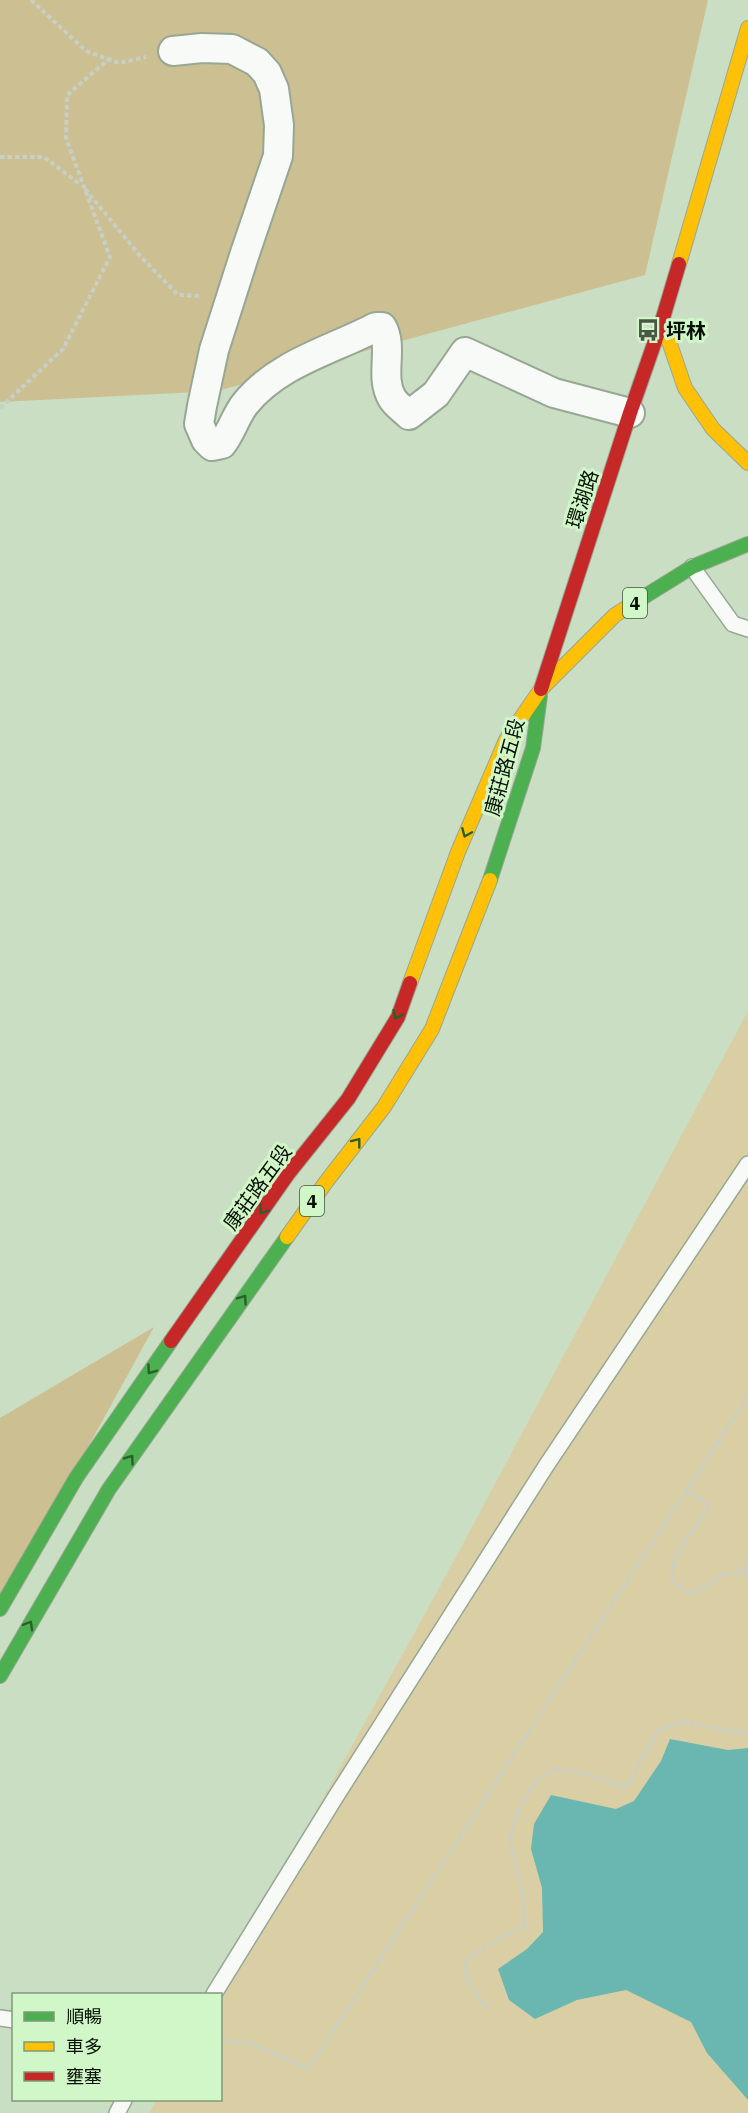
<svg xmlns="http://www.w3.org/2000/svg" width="748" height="2113" viewBox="0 0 748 2113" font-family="'IBM Plex Serif','Noto Sans TC',serif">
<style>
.green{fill:#dacfa4}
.forest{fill:#ccbf91}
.water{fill:#6ab7b2}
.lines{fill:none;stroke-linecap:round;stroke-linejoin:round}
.lane-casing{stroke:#97a793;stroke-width:18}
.street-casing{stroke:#97a793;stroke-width:32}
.fast-casing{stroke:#97a793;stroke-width:16}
.slow-casing{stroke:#97a793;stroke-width:16}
.jam-casing{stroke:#97a793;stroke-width:16}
.path{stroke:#c8cfc7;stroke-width:4;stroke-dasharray:4.5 3;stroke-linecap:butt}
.lane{stroke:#f7faf6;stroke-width:15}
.street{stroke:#f7faf6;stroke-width:28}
.fast{stroke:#4caf50;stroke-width:14}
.slow{stroke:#ffc107;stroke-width:14}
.jam{stroke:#c62828;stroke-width:14}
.oneway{stroke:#286029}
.labels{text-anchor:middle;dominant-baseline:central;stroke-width:6;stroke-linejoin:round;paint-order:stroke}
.shield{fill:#d1f6c7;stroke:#42553d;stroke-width:1.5}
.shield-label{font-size:18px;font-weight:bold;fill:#041002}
.poi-label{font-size:20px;font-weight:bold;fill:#041002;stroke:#d1f6c7;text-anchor:start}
.street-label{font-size:20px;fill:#041002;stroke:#d1f6c7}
</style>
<rect width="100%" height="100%" fill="#cadec4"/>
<!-- green -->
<polygon class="green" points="748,1011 748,2113 149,2113 157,2100 220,2100 220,1994 215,1994 444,1579"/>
<!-- forest -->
<g class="forest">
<polygon points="0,0 708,0 645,275 217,391 0,402"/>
<polygon points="154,1327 0,1607 0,1418"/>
</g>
<!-- water -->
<polygon class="water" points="670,1739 728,1750 748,1748 748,2100 707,2053 691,2022 626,1990 577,2000 535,2019 509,2000 498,1969 527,1949 543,1932 542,1888 531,1849 534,1824 551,1795 616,1809 634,1801 661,1761"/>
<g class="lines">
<!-- lane casing -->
<g class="lane-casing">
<g id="lane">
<polyline points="692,567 733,624 748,629"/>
<polyline points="214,1994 335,1798 546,1466 748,1164"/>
<polyline points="0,2018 14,2020"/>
<polyline points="117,2113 124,2100"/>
</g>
</g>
<!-- street casing -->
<g class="street-casing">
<path id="street" d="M 173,51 L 202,48 L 232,49 L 257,62 L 267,73 L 274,89 L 279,125 L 278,156 L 245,253 L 214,350 L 202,406 L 199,424 L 206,440 L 212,446 L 222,444 C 232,431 236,415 245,404 C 278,363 332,350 376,327 L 382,327 C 394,348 379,376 392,398 C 395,404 404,410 409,415 L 436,394 L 465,352 L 554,393 L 630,413"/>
</g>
<!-- fast casing -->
<g class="fast-casing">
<g id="fast">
<polyline points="634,603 692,567 748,544"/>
<polyline points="490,880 533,748 540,696"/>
<polyline points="0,1609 76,1478 171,1341"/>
<polyline points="0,1676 109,1489 287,1237"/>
</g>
</g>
<!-- slow casing -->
<g class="slow-casing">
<g id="slow">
<polyline points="679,264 748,28"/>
<polyline points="662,321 685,388 713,429 748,463"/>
<polyline points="410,983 458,852 506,740 541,689 615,615 634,603"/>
<polyline points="287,1237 326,1182 384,1107 432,1029 490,880"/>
</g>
</g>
<!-- jam casing -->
<g class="jam-casing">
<g id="jam">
<polyline points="541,689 630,413 662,321 679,264"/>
<polyline points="171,1341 288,1174 348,1099 398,1017 410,983"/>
</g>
</g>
<!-- path -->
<g class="path">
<polyline points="31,0 86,51 119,63 146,57"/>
<polyline points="0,157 44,157 80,184"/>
<polyline points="85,189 142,258 178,295 201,296"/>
<polyline points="0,408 63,349 110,257 66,138 67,95 109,59"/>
<polyline points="686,1491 710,1505 675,1557 672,1580 688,1594 705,1587 724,1574 745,1571"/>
<polyline points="748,1558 745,1571 748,1577"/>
<polyline points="487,2009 469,1984 464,1963 485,1947 525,1925 523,1893 510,1842 517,1812 536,1781 554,1769 585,1773 626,1788 658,1730 682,1722 748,1734"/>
<polyline points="220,2040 252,2044 307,2068 311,2065 748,1396"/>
</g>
<!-- lane -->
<use href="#lane" class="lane"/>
<!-- street -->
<use href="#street" class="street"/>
<!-- fast -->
<use href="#fast" class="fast"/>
<!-- slow -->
<use href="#slow" class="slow"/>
<!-- jam -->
<use href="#jam" class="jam"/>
</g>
<!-- one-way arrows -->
<defs><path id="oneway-chevron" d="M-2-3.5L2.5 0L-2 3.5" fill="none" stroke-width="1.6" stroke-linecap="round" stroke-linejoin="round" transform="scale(1.5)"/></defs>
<g class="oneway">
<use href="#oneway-chevron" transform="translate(466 833) rotate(113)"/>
<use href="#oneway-chevron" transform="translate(397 1015) rotate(115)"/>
<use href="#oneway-chevron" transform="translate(357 1142) rotate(-52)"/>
<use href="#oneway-chevron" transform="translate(263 1210) rotate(125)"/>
<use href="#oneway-chevron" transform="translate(243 1299) rotate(-55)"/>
<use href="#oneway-chevron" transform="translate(151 1370) rotate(125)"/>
<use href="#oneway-chevron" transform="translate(130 1459) rotate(-55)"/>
<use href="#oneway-chevron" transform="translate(29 1625) rotate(-60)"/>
</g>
<!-- icons -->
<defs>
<g id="bus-bare" transform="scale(1.8)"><path d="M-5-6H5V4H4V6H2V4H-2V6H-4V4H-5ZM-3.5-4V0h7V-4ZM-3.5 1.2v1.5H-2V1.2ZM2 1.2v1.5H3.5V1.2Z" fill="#495846" stroke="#d1f6c7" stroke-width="2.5" paint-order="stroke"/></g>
</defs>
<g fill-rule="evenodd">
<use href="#bus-bare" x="648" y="330"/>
</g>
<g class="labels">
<!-- shield labels -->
<g class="shield">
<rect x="623" y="588" width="24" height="30" rx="4.5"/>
<rect x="300" y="1186" width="24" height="30" rx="4.5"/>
</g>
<g class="shield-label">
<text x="635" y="603">4</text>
<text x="312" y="1201">4</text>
</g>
<!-- poi labels -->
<g class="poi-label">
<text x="666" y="330">坪林</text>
</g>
<!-- street labels -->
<g class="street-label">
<text transform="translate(582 499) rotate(-72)">環湖路</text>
<text transform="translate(504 767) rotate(-75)">康莊路五段</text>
<text transform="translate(257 1187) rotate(-54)">康莊路五段</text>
</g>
</g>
<!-- legend -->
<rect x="12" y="1993" width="210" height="108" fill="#d1f6c7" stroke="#7f9a78" stroke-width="1.5"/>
<rect x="24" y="2012" width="30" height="9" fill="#4caf50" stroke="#7f9a78" stroke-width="1.5"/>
<text x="66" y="2023" font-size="18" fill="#041002">順暢</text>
<rect x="24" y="2042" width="30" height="9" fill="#ffc107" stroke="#7f9a78" stroke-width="1.5"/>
<text x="66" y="2053" font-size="18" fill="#041002">車多</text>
<rect x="24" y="2072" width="30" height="9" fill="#c62828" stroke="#7f9a78" stroke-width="1.5"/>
<text x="66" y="2083" font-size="18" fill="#041002">壅塞</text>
</svg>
